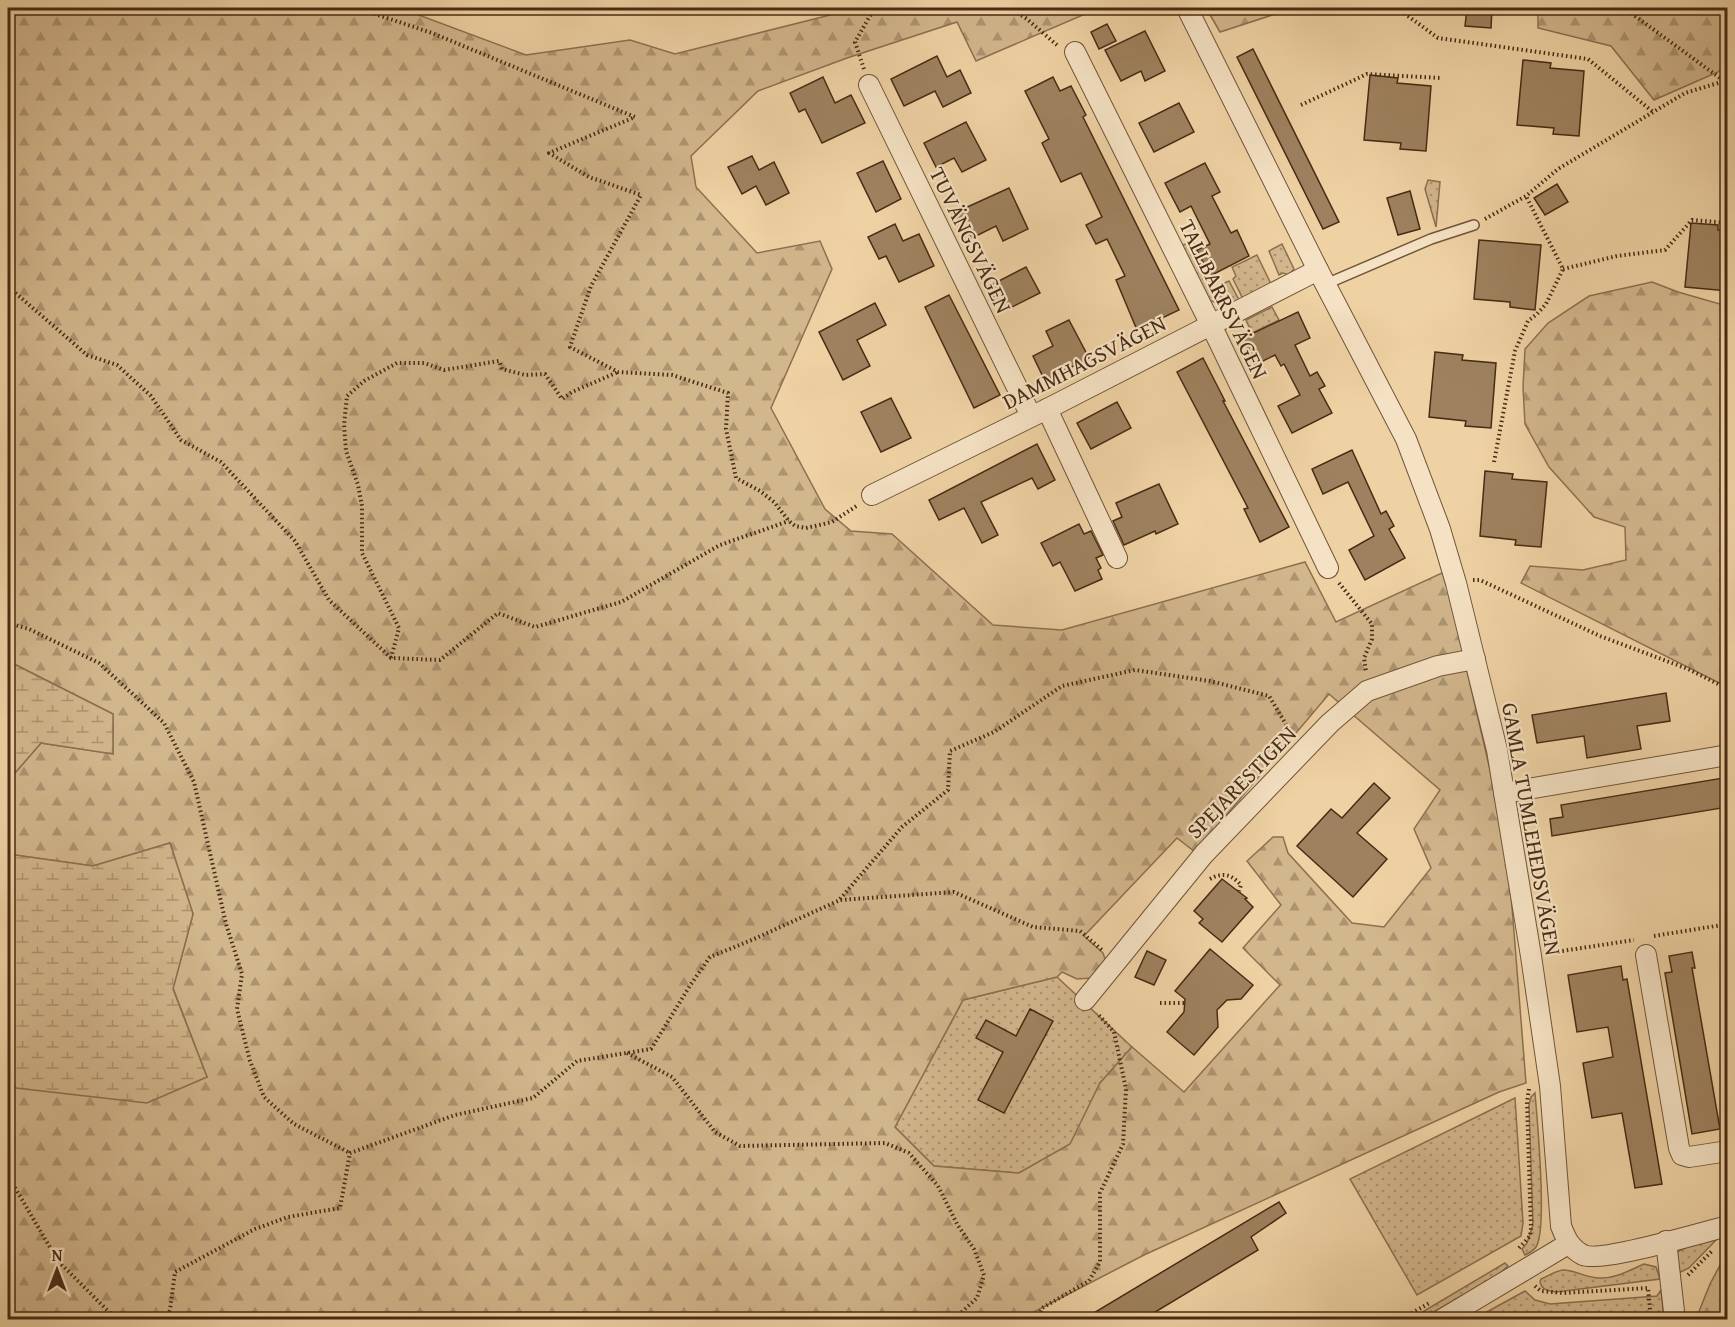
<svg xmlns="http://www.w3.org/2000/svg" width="1735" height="1327" viewBox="0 0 1735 1327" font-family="'Gentium Book Plus',serif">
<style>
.grass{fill:url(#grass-dots);stroke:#8c7050;stroke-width:1.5}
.forest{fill:url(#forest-firs);stroke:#8c7050;stroke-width:1.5;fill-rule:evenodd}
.wetland{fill:url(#wetland-marsh);stroke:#8c7050;stroke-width:1.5}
.building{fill:#9e825f;stroke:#472b14;stroke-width:1.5}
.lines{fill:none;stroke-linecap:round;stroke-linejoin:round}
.lane-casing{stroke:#715538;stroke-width:12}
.street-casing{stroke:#715538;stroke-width:22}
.path{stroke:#472b14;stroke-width:4;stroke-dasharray:1.5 3;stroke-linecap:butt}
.lane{stroke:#f5e2c4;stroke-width:9}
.street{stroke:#f5e2c4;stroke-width:20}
.labels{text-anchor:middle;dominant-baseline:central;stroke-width:4.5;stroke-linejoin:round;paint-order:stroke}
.street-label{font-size:22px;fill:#472b14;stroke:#f5e2c4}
</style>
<defs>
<pattern id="grass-dots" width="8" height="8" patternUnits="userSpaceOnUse" patternTransform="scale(1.5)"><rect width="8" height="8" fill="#d2b68c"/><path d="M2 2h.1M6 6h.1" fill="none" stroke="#ac9471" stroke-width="1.8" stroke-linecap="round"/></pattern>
<pattern id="forest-firs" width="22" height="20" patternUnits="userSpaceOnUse" patternTransform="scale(1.5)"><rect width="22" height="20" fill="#d2b68c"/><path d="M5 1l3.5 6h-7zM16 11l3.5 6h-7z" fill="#ac9471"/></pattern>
<pattern id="wetland-marsh" width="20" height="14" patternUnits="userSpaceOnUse" patternTransform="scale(1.5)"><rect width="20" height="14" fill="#d2b68c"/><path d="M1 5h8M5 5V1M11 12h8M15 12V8" fill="none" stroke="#ac9471"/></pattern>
</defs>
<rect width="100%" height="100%" fill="#efd2a4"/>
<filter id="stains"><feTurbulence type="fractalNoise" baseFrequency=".00333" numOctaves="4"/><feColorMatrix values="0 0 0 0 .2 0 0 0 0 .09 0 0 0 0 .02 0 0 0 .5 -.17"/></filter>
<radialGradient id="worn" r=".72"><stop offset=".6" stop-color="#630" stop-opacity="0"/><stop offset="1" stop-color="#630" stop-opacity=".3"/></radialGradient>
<!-- grass -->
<g class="grass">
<polygon points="1428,180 1440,182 1436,227 1425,189"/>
<polygon points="1193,241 1209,275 1207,278 1213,288 1229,281 1239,300 1227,306 1208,300 1181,246"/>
<polygon points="1282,244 1294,269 1289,275 1283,273 1279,275 1269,251"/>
<polygon points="1257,255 1271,284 1243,299 1233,279 1236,276 1232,267"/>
<polygon points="1272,307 1279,320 1252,333 1246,320"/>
<polygon points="1057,977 1132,1047 1100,1083 1071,1144 1019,1173 934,1166 895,1127 963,1000"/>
<path d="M 1535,1093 C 1537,1118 1548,1230 1536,1247 C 1534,1250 1529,1253 1525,1255 L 1522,1249 L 1527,1243 L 1533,1225 L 1529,1105 L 1531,1097 Z"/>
<polygon points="1515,1098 1523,1223 1521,1236 1417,1295 1350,1179"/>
<path d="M 1716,1240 L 1689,1268 L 1676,1274 L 1675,1254 C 1685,1245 1702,1242 1716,1240 Z"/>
<polygon points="1505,1263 1508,1266 1498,1275 1422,1319 1409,1320"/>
<path d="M 1644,1264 L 1656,1267 L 1660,1279 L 1556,1292 C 1548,1291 1542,1290 1540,1282 L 1541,1279 C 1548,1276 1555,1271 1563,1270 C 1572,1269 1587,1278 1599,1278 C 1615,1279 1630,1270 1644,1264 Z"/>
<polygon points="1661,1290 1664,1319 1474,1319 1525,1291 1535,1300 1550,1304 1657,1296"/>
</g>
<!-- forest -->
<g class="forest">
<path d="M 8,8 L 400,8 L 526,55 L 630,40 L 675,54 L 858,8 L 1099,8 L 976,61 L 957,22 L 847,58 L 758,91 L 691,156 L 696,187 L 757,253 L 820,241 L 832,269 L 771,408 L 825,509 L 851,531 L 892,534 L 993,625 L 1062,630 L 1305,562 L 1336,622 L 1444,572 L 1490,770 L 1510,882 L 1526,1083 L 1499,1092 L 1144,1255 L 1030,1314 L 1031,1319 L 8,1320 L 8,1079 L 16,1088 L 207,1077 L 173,988 L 193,914 L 170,843 L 93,866 L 8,854 L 8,781 L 41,743 L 113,754 L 113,714 L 8,661 ZM 1329,694 L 1440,790 L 1414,829 L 1431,868 L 1384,927 L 1352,923 L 1288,853 L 1283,837 L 1273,837 L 1247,861 L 1281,905 L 1243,948 L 1280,985 L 1184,1092 L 1132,1047 L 1100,1083 L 1070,1144 L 1019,1173 L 934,1166 L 895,1127 L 963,1000 L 1057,977 L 1062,972 L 1077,979 L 1092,978 L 1106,962 L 1103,953 L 1084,936 L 1177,838 L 1195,852 Z"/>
<polygon points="1206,8 1294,8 1220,32"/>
<polygon points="1538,8 1721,8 1727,38 1727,68 1654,100 1611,46 1538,28"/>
<polygon points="1652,282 1678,292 1727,306 1727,687 1521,583 1530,566 1583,570 1626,560 1625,527 1594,517 1549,467 1525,424 1523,387 1525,349 1548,323 1589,296"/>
<polygon points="1727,1252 1727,1319 1696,1319 1710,1284"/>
</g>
<!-- wetland -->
<g class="wetland">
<polygon points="8,661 113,714 113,754 41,743 8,781"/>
<polygon points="170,843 193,914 173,989 207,1077 147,1103 16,1088 8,1079 8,854 93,866"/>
</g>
<!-- building -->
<g class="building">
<polygon points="1467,8 1492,8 1491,28 1465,26"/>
<polygon points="1107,24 1116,41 1099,49 1091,32"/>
<polygon points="1145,31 1165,71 1145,81 1141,71 1121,81 1105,50"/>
<polygon points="1253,49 1339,222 1323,229 1237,57"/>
<polygon points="937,56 947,77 960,70 971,93 943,107 935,91 904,106 891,79"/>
<polygon points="1523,60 1551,63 1550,68 1584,71 1579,136 1553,134 1554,128 1517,125"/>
<polygon points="1370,75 1398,78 1397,83 1431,86 1426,151 1400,149 1401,143 1364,140"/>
<polygon points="823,77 835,103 851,95 865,123 822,143 805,109 799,112 790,93"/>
<polygon points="1053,77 1060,91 1071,86 1086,115 1083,117 1179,310 1137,330 1116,280 1125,276 1107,239 1096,244 1086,225 1102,217 1081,173 1061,182 1042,143 1049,139 1025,91"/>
<polygon points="1179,103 1194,132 1154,152 1139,123"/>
<polygon points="966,122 986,160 962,172 954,158 936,167 924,143"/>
<polygon points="752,156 759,170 774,162 789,193 766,205 756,186 742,194 728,167"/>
<polygon points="883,161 901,199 876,212 857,173"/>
<polygon points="1205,163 1220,192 1212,196 1231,233 1237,230 1249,256 1210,276 1197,250 1210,244 1191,206 1180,212 1165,183"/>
<polygon points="1557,184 1568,202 1545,215 1534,198"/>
<polygon points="1009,188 1028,229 1003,241 996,226 964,242 952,214"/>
<polygon points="1410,191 1420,229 1398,235 1387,198"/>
<polygon points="1691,223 1718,225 1718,230 1728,231 1728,291 1685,287"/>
<polygon points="895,224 903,241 919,234 934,266 899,282 886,256 879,259 868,237"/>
<polygon points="1479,240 1541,245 1535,310 1510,307 1510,302 1474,299"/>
<polygon points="1026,267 1040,293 1002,312 989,286"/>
<polygon points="949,295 1000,395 974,408 925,307"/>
<polygon points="875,303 886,325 857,340 870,366 843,380 819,332"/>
<polygon points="1298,312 1310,338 1295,345 1310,376 1317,372 1325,386 1319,389 1332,413 1292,433 1278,406 1300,395 1284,364 1281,366 1275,355 1255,365 1243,338"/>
<polygon points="1069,320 1089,358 1045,381 1033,356 1053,346 1046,331"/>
<polygon points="1435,352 1463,355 1462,360 1496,363 1491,428 1465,426 1466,421 1429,417"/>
<polygon points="1203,358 1225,401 1223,401 1289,527 1260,542 1244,509 1248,508 1177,372"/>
<polygon points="891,398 911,438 881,452 861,412"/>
<polygon points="1117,402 1131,428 1091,449 1077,423"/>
<polygon points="1037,444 1055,480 1038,489 1032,478 981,502 998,535 982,543 964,508 939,520 929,500"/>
<polygon points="1352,450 1381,514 1386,511 1394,526 1389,529 1405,558 1365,580 1349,550 1374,536 1348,482 1323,494 1312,469"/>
<polygon points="1485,471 1513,474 1512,479 1547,482 1541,547 1515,545 1516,540 1480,536"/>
<polygon points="1159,484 1178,524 1156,534 1155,531 1124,545 1113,521 1122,517 1116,503"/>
<polygon points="1079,524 1084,534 1091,531 1103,555 1096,558 1101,568 1098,570 1102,579 1075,591 1060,562 1053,566 1041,543"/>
<polygon points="1666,693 1670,721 1637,726 1641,749 1587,758 1584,736 1537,743 1532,715"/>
<polygon points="1723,778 1728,807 1552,836 1550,819 1563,817 1561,805"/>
<polygon points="1374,783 1390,798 1357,833 1387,859 1353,897 1297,846 1331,809 1342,818"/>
<polygon points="1222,879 1247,898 1245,899 1253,907 1222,942 1199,923 1203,919 1194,911"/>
<polygon points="1210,949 1253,985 1241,999 1227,1000 1217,1010 1218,1027 1194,1055 1167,1032 1184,1012 1185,999 1175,991"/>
<polygon points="1147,951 1166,960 1154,985 1135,977"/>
<polygon points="1692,952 1695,968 1692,968 1720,1129 1692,1134 1665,973 1672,972 1669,956"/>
<polygon points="1621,966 1623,980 1627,979 1662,1184 1635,1188 1622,1113 1592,1118 1583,1063 1613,1057 1608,1027 1577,1032 1568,975"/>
<polygon points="1030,1009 1053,1021 1004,1113 978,1100 1003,1052 976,1038 986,1020 1016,1036"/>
<polygon points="1279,1202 1286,1213 1251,1237 1258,1250 1142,1320 1082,1320"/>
</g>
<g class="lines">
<!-- lane casing -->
<g class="lane-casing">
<polyline id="lane" points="1326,284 1431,239 1474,225"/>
</g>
<!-- street casing -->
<g class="street-casing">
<g id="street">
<path d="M 1187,8 L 1318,270 L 1406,439 L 1440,529 L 1456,583 L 1497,750 L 1531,956 L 1550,1086 L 1561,1226 C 1566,1239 1570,1248 1583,1255 C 1601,1263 1703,1232 1728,1226"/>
<polyline points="1075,52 1211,325 1328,568"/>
<polyline points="869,85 1031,416"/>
<polyline points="1047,409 1117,558"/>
<polyline points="872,495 1047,409 1318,270"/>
<polyline points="1504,793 1728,755"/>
<polyline points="1646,955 1679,1148 1682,1155 1689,1157 1728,1151"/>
<polyline points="1085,1000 1204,854 1330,723 1367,691 1438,666 1475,659"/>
<polyline points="1666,1241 1675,1320"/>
<polyline points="1441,1320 1568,1244"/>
</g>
</g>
<!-- path -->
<g class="path">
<polyline points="357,8 432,33 635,117 549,153 589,177 641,195 591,286 570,347 618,372 672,375 728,393 726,429 736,478 760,491 774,502 789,521 795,526 806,528 832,522 858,505"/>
<polyline points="1010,8 1027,19 1058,46"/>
<polyline points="1397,8 1438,38 1588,59 1653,112"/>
<polyline points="1624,8 1724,81"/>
<polyline points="864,69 855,42 871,14 890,8"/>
<polyline points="1301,105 1367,74 1441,78"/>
<polyline points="1485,219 1526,196 1558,169 1685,93 1728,80"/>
<polyline points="1563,269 1617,256 1665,250 1692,220 1728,223"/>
<polyline points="8,288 12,290 87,355 117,365 151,396 181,440 221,462 295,541 329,600 391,658 440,660 498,613 535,627 621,602 720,545 789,521"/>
<polyline points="1494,462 1515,351 1528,321 1537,314 1546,304 1563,269 1526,196"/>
<polyline points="1473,580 1480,580 1600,636 1688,669 1728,689"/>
<polyline points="1339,583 1372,624 1372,639 1364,658 1366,671"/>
<polyline points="8,623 29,629 99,663 164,723 194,782 226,924 242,974 237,1009 250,1061 264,1097 294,1124 350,1153"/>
<polyline points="391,658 399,628 362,553 362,506 358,485 346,451 344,425 347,396 364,381 397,363 424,363 444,370 499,361 502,369 525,375 545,374 562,399 572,392 618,372"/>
<path d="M 1210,879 C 1223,872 1231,874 1241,885 L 1239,891"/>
<polyline points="840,899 902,827 948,790 950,751 994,732 1062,686 1135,670 1210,681 1269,696 1293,736"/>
<polyline points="1654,936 1728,924"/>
<polyline points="1549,953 1634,940"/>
<polyline points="1160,1003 1185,1003"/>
<polyline points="627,1053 672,1077 715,1132 740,1146 885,1143 909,1153 938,1186 957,1224 974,1249 984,1275 977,1298 953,1320"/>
<polyline points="8,1182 14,1186 58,1261 117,1320"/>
<polyline points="1519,1248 1530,1236 1531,1228 1527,1102 1529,1089"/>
<polyline points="1688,1275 1712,1251"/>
<polyline points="1535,1286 1541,1291 1563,1293 1648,1288 1651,1320"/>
<polyline points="166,1320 170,1310 175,1272 255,1229 288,1217 340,1208 350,1153 455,1115 533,1098 577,1061 651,1049 691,984 710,957 754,939 840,900 954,892 1033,927 1080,931 1102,950"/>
<polyline points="1037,1320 1042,1308 1089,1281 1100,1262 1100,1193 1123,1144 1126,1089 1114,1032 1097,1013"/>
<polyline points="1400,1320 1431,1302"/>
</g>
<!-- lane -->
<use href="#lane" class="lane"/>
<!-- street -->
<use href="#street" class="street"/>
</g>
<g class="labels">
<!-- street labels -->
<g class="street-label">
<text transform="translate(971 240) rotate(64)">TUVÄNGSVÄGEN</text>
<text transform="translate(1224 299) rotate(64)">TALLBARRSVÄGEN</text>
<text transform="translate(1084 362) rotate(-27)">DAMMHAGSVÄGEN</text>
<text transform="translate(1241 782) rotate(-46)">SPEJARESTIGEN</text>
<text transform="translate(1532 829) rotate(80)">GAMLA TUMLEHEDSVÄGEN</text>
</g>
</g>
<!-- margin -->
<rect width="1735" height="1327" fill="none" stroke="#efd2a4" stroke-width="30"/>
<rect x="9" y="9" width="1717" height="1309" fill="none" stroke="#472b14" stroke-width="3"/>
<rect x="15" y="15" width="1705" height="1297" fill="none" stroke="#472b14" stroke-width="1.5"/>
<!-- north arrow -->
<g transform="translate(57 1270)" stroke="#f5e2c4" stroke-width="4.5" paint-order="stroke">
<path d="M0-4.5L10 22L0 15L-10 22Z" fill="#472b14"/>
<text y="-9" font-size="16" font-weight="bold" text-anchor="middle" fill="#472b14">N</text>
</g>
<rect width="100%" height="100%" filter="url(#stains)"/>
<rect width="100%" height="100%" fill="url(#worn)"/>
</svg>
